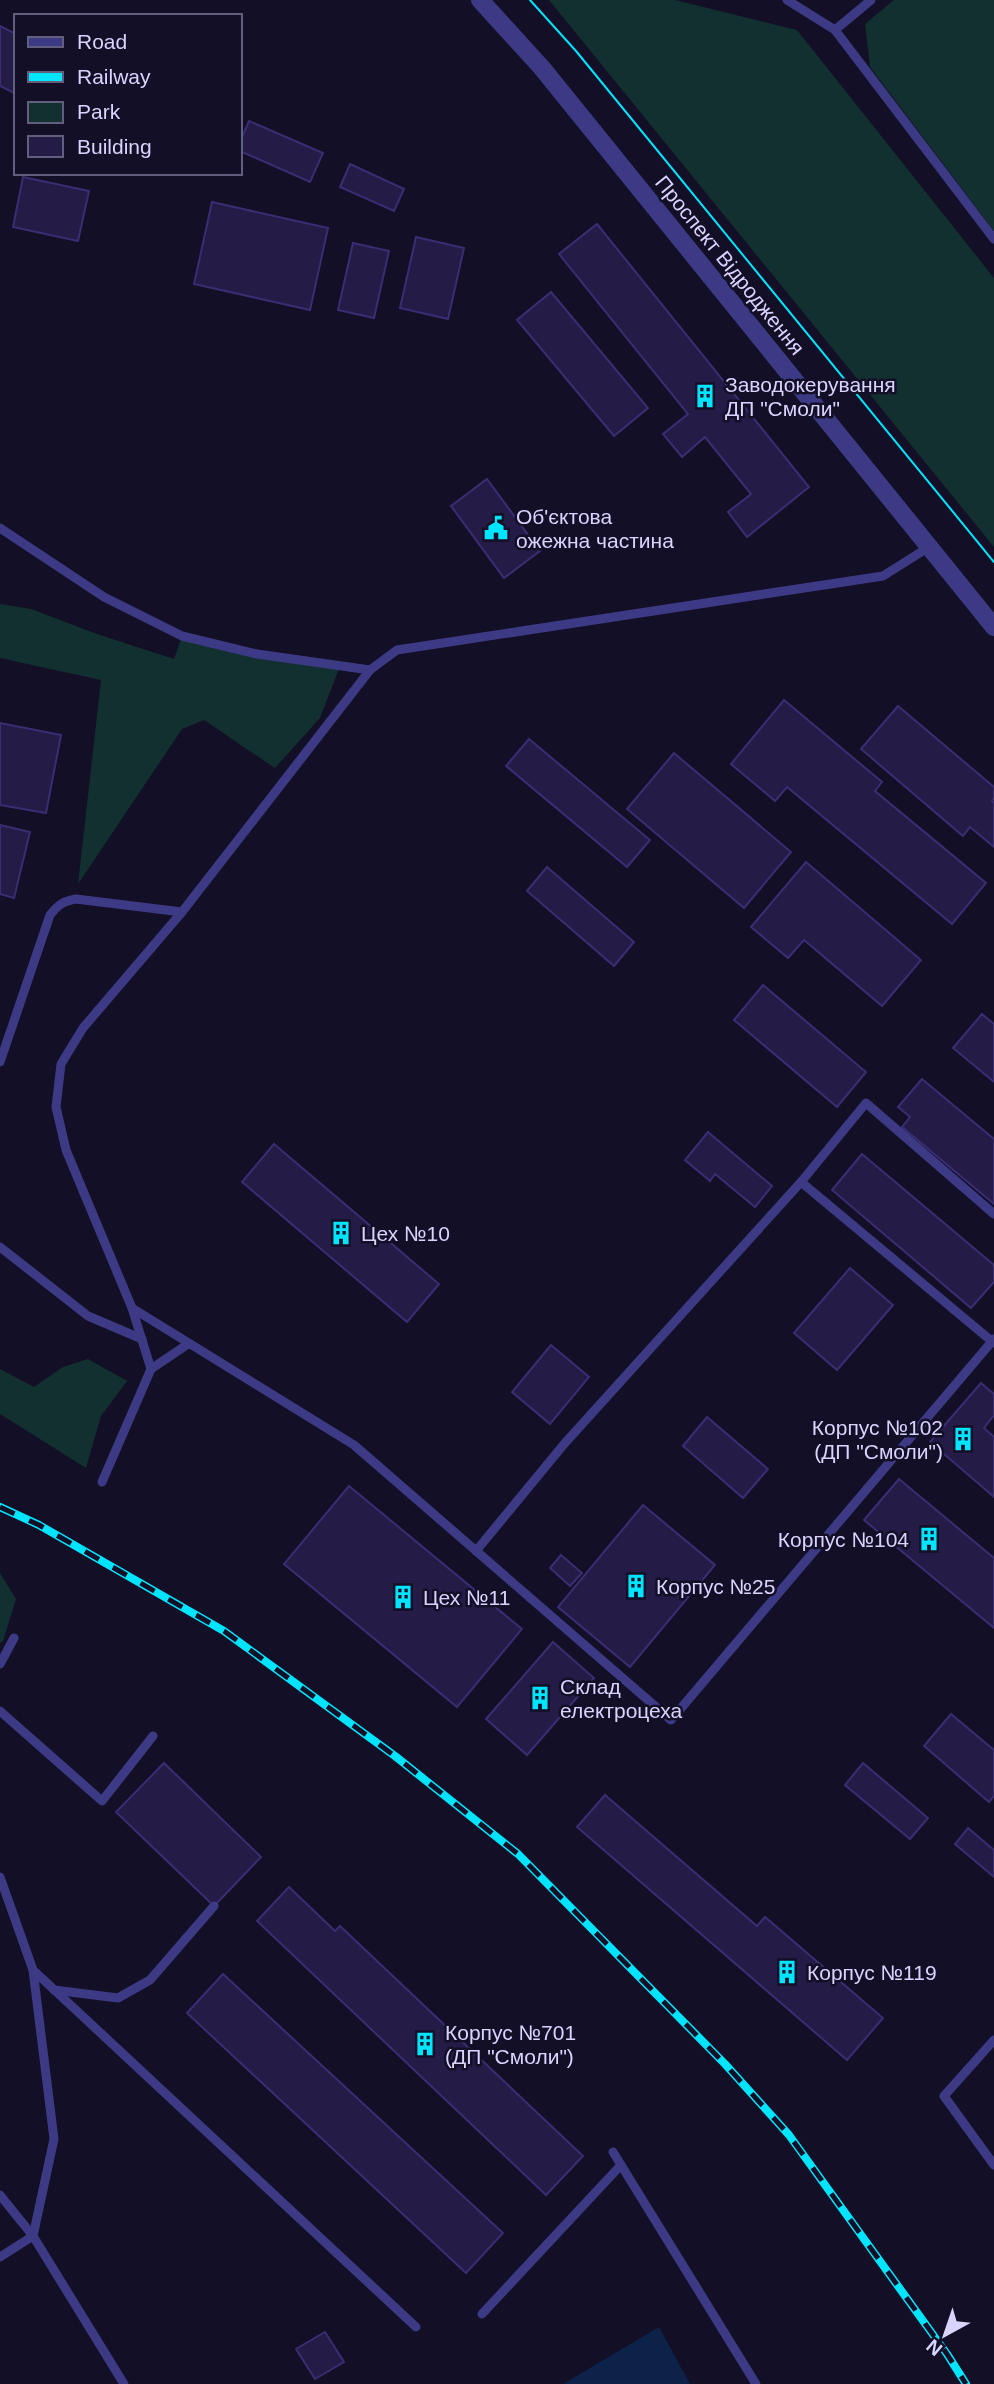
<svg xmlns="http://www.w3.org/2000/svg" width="994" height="2384" viewBox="0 0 994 2384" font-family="Helvetica,sans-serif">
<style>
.green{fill:#12302f}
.water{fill:#0c2248}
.building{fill:#241b47;stroke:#3b2d73;stroke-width:2}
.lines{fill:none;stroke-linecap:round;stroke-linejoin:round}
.service{stroke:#3d3a85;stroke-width:9}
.tertiary{stroke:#3d3a85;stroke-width:18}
.tram{stroke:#00e5ff;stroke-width:2}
.rail-casing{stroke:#00e5ff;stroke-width:8}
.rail{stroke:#130f26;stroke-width:5;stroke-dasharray:16;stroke-linecap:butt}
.labels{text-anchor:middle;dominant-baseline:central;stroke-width:5;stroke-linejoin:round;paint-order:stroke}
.street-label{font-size:21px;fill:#d9d4ff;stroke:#130f26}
.poi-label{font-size:21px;fill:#d9d4ff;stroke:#130f26;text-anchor:start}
</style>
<rect width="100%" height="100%" fill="#130f26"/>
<!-- green -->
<g class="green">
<polygon points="549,0 675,0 797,30 994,278 994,547"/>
<polygon points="894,0 994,0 994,231 870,67 865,24"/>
<polygon points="0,604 31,609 97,634 174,659 182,636 340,666 320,718 275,768 204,720 182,729 78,884 101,680 0,658"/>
<polygon points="88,1359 127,1381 101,1416 86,1468 0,1414 0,1369 34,1387 63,1367"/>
<polygon points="0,1573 16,1599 3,1641 0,1643"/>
</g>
<!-- water -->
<polygon class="water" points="659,2327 690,2384 563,2384"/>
<!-- building -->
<g class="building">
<polygon points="0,26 16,34 16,94 0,86"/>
<polygon points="249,121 323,153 310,182 240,151 240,142"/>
<polygon points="350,164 404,189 394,211 340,187"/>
<polygon points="23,177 89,191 78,241 13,227"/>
<polygon points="212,202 328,228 310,310 194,284"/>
<polygon points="597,224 809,487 747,537 728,512 751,494 705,437 682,457 663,434 688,414 559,254"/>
<polygon points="416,237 464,248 448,319 400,308"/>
<polygon points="353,243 389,251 374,318 338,310"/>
<polygon points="551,292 648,408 614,436 517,320"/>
<polygon points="487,479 540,551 504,578 451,506"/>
<polygon points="784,700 882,782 875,791 986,883 952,924 787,787 775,801 731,764"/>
<polygon points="898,706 994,787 994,798 992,801 994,803 994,847 970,827 963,836 861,749"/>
<polygon points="0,723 61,735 46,813 0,805"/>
<polygon points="529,739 650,840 627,867 506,766"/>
<polygon points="674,753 791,852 744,908 627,809"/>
<polygon points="0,825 30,832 14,898 0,894"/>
<polygon points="806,862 921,960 882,1006 804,940 788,958 751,927"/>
<polygon points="547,867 634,942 614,966 527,891"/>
<polygon points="763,985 866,1072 837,1107 734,1020"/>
<polygon points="982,1014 994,1024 994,1082 953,1048"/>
<polygon points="922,1079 994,1139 994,1204 902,1127 910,1117 898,1107"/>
<polygon points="708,1132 772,1186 755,1207 715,1174 710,1181 685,1160"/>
<polygon points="274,1144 439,1284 407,1322 242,1182"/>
<polygon points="862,1154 994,1265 994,1282 971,1308 832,1190"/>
<polygon points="850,1268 893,1305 837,1370 794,1333"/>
<polygon points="551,1345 589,1377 550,1424 512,1392"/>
<polygon points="981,1383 994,1394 994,1415 984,1428 994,1437 994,1497 930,1442"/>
<polygon points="707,1417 768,1469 743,1498 683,1446"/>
<polygon points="899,1479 994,1558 994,1628 864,1520"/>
<polygon points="349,1486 522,1629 457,1707 284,1564"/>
<polygon points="643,1505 715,1565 630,1667 558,1607"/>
<polygon points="561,1555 582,1573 570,1586 550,1568"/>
<polygon points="553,1642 594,1678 527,1755 486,1719"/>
<polygon points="951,1714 994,1750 994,1796 989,1802 924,1746"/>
<polygon points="164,1763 261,1857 214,1906 116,1812"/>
<polygon points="863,1763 928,1818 910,1839 845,1785"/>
<polygon points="605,1795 757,1926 765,1917 883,2018 847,2060 577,1827"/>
<polygon points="968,1828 994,1850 994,1877 955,1844"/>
<polygon points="289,1887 335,1931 340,1926 583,2156 546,2195 257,1921"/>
<polygon points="223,1974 503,2233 466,2273 187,2013"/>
<polygon points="325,2332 344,2362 315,2379 296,2349"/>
</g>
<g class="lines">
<!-- service -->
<g class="service">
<polyline points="787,0 835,30 871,0"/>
<polyline points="835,30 994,239"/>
<polyline points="0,528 104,597 182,636 257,654 370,670"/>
<polyline points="929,547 883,576 397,650 370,670 182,912 83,1028 61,1064 56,1107 66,1150 132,1308 354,1445 671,1720 994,1339"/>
<path d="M 0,1062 L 50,915 C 58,905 63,901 76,899 L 182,912"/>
<polyline points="801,1182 866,1103 994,1214"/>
<polyline points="0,1247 88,1316 142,1339"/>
<polyline points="151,1369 188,1344"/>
<polyline points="102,1482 151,1369 132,1308"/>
<polyline points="476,1551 565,1443 801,1182 994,1343"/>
<polyline points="0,1664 14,1638"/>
<polyline points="0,1711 102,1801 153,1736"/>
<polyline points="0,1877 33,1970 54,2139 33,2236 0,2257"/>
<polyline points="33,1970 416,2327"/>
<polyline points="54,1990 118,1998 150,1980 214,1906"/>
<polyline points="994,2040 944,2096 994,2165"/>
<polyline points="613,2152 756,2384"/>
<polyline points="0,2195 33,2236 124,2384"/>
<polyline points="482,2314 621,2165"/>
</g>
<!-- tertiary -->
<polyline class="tertiary" points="480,0 542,68 994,627"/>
<!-- tram -->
<polyline class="tram" points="530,0 576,51 994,562"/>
<!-- rail casing -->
<g class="rail-casing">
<polyline id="rail" points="0,1507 39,1525 224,1631 395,1756 518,1854 725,2064 789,2135 947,2354 966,2384"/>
</g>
<!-- rail -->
<use href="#rail" class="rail"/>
</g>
<!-- icons -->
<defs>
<g id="building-bare" transform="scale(1.89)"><path d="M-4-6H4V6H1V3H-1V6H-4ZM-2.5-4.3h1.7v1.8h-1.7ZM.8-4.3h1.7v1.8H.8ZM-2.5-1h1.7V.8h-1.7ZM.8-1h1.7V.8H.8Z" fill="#00e5ff" stroke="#130f26" stroke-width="2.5" paint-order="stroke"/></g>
<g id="civic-bare" transform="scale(1.89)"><path d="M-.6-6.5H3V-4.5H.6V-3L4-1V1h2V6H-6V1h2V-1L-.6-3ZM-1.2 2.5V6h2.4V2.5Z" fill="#00e5ff" stroke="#130f26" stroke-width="2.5" paint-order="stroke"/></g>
</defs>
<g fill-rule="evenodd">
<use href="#building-bare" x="705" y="396"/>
<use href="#civic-bare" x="496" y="528"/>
<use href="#building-bare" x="341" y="1233"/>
<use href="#building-bare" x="963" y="1439"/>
<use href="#building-bare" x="929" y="1539"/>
<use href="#building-bare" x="636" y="1586"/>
<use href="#building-bare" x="403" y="1597"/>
<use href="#building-bare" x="540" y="1698"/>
<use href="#building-bare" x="787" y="1972"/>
<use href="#building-bare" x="425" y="2044"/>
</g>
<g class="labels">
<!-- street labels -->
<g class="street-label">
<text transform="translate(730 265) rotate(51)">Проспект Відродження</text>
</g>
<!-- poi labels -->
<g class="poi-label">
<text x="725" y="384">Заводокерування<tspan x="725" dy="24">ДП "Смоли"</tspan></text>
<text x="516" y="516">Об'єктова<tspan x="516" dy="24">ожежна частина</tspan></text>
<text x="361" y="1233">Цех №10</text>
<text x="943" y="1427" text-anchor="end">Корпус №102<tspan x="943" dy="24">(ДП "Смоли")</tspan></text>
<text x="909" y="1539" text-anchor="end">Корпус №104</text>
<text x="656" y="1586">Корпус №25</text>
<text x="423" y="1597">Цех №11</text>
<text x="560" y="1686">Склад<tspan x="560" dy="24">електроцеха</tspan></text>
<text x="807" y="1972">Корпус №119</text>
<text x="445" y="2032">Корпус №701<tspan x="445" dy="24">(ДП "Смоли")</tspan></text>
</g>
</g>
<!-- legend -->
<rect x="14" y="14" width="228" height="161" fill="#130f26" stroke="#625e7d" stroke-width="2"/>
<rect x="28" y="37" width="35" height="10" fill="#3d3a85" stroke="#625e7d" stroke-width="2"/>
<text x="77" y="49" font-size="21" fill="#d9d4ff">Road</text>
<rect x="28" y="72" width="35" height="10" fill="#00e5ff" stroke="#625e7d" stroke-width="2"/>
<text x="77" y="84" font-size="21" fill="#d9d4ff">Railway</text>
<rect x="28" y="102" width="35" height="21" fill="#12302f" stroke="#625e7d" stroke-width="2"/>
<text x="77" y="119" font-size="21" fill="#d9d4ff">Park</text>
<rect x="28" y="136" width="35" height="21" fill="#241b47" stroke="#625e7d" stroke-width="2"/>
<text x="77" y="154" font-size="21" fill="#d9d4ff">Building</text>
<!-- north arrow -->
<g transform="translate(945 2335) rotate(220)" stroke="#130f26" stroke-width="5" paint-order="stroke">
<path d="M0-5L12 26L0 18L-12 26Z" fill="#d9d4ff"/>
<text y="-10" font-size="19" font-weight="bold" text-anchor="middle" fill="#d9d4ff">N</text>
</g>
</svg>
